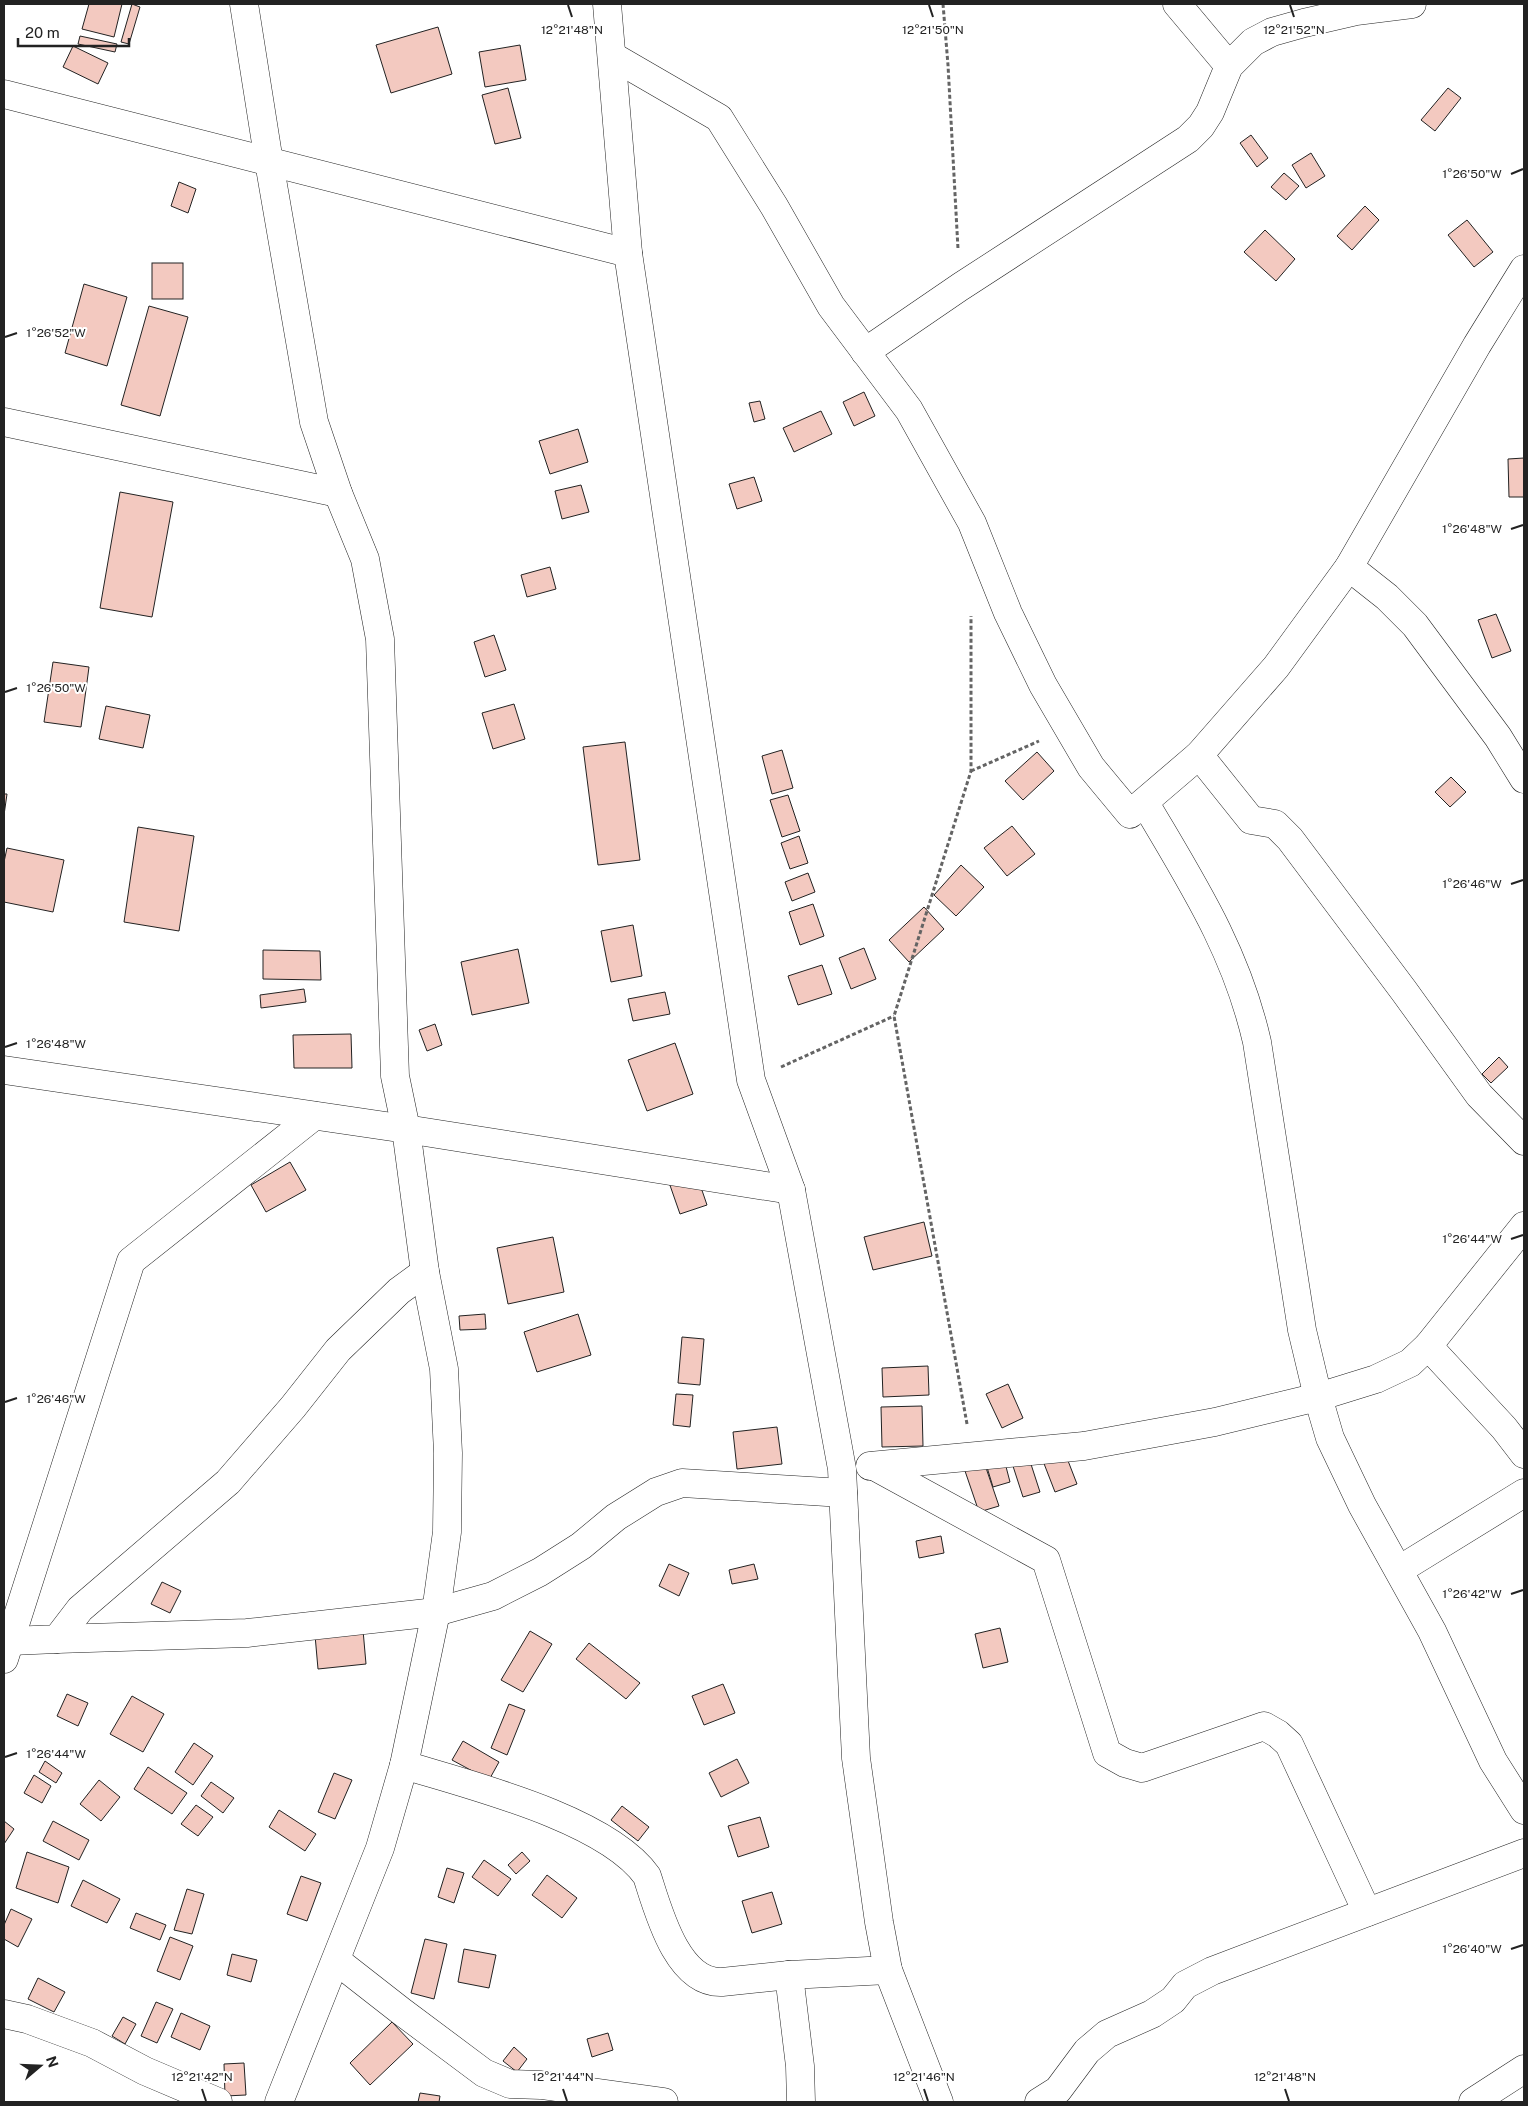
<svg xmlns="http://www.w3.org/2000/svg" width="1528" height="2106" viewBox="0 0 1528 2106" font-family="'Public Sans',sans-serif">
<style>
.building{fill:#f3c9c0;stroke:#222}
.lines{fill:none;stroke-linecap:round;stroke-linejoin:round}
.minor-casing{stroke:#222;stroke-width:29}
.path{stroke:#646464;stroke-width:3;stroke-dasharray:4 2.5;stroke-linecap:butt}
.minor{stroke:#fff;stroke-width:28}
.ticks{fill:none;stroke:#222;stroke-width:2}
.ticks-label{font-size:12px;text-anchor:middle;fill:#222;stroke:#fff;stroke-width:4;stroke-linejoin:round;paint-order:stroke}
</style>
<rect width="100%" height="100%" fill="#fff"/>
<!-- building -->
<g class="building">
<polygon points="89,4 122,4 114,37 82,29"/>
<polygon points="132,4 140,7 129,44 121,42"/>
<polygon points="438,27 452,74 391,93 376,45"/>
<polygon points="80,36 117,44 115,52 78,44"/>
<polygon points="520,45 526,80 485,87 479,52"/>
<polygon points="73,46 108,63 98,84 63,67"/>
<polygon points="508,88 521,138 495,144 482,95"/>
<polygon points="1448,88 1461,98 1435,131 1421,120"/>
<polygon points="1251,135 1268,158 1257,167 1240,143"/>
<polygon points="1311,153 1325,176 1306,188 1292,165"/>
<polygon points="1284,173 1299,186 1286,200 1271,187"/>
<polygon points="179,182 196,189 188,213 171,206"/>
<polygon points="1365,206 1379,220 1352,250 1337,236"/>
<polygon points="1467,220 1493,252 1474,267 1448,235"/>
<polygon points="1265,230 1295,259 1276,281 1244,252"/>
<rect x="152" y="263" width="31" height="36"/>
<polygon points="84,284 127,297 107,366 65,353"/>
<polygon points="149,306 188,317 160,416 121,405"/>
<polygon points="864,392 875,416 854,426 843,402"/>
<polygon points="760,401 765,419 754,422 749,403"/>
<polygon points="821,411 832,434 794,452 783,428"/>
<polygon points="578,429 588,462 550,474 539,441"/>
<polygon points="1524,458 1524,497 1509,497 1508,459"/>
<polygon points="754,477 762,501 737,509 729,484"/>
<polygon points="581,485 589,512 562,519 555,491"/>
<polygon points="120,492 173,502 152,617 100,608"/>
<polygon points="550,567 556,589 527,597 521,575"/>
<polygon points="1496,614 1511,651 1492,658 1478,620"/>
<polygon points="494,635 506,670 485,677 474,642"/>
<polygon points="53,662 89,667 81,727 44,722"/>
<polygon points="514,704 525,739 493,749 482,713"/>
<polygon points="106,706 150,715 143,748 99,739"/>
<polygon points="625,742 640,860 598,865 583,747"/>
<polygon points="782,750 793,788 772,794 762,756"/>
<polygon points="1037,752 1054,771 1023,800 1005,781"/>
<polygon points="1451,777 1466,792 1450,807 1435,792"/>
<polygon points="4,794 7,794 4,815"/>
<polygon points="788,795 800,831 782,837 770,800"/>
<polygon points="1012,826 1035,854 1007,876 984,848"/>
<polygon points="138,827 194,836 179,931 124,922"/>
<polygon points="799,836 808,863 790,869 781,843"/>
<polygon points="7,848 64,860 53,912 4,902 4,862"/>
<polygon points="961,865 984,887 956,916 934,895"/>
<polygon points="808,873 815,892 792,901 785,882"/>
<polygon points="813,904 824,936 800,945 789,912"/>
<polygon points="924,907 944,929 909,962 889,940"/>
<polygon points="633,925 642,976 611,982 601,931"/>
<polygon points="864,948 876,979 851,989 839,958"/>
<polygon points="518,949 529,1003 472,1015 461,962"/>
<polygon points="263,950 320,951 321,980 263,979"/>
<polygon points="822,965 832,994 798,1005 788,976"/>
<polygon points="304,989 306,1002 261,1008 260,995"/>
<polygon points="665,992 670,1014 633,1021 628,999"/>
<polygon points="435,1024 442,1045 427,1051 419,1030"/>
<polygon points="351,1034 352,1068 294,1068 293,1035"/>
<polygon points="675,1043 693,1094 647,1111 628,1060"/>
<polygon points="1499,1057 1508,1067 1491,1083 1482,1074"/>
<polygon points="692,1161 707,1205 680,1214 665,1171"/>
<polygon points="290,1162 306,1190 266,1212 251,1185"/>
<polygon points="924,1222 932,1256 873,1270 864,1237"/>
<polygon points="553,1237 564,1292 508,1304 497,1248"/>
<polygon points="485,1314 486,1329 460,1330 459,1316"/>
<polygon points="578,1314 591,1355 537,1372 524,1332"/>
<polygon points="682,1337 704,1339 700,1385 678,1383"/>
<polygon points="928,1366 929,1395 883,1397 882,1368"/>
<polygon points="1008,1384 1023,1418 1002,1428 986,1394"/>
<polygon points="676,1394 693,1395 690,1427 673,1425"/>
<polygon points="922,1406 923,1446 882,1447 881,1407"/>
<polygon points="777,1427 782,1464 737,1469 733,1432"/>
<polygon points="1065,1453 1077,1484 1055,1492 1043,1461"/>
<polygon points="1028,1455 1040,1492 1023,1497 1011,1460"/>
<polygon points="1004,1459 1010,1482 993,1487 986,1464"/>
<polygon points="984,1462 999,1506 979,1512 964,1468"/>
<polygon points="941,1536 944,1553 919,1558 916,1541"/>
<polygon points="669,1564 689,1573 679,1596 659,1586"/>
<polygon points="754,1564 758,1579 732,1584 729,1570"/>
<polygon points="162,1582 181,1591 170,1613 151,1604"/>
<polygon points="1000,1628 1008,1662 983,1668 975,1634"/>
<polygon points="363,1630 366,1664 318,1669 315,1635"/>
<polygon points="530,1631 552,1644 523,1692 501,1680"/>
<polygon points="589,1643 640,1683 626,1699 576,1659"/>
<polygon points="723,1684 735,1713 704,1725 692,1696"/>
<polygon points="67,1694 88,1703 78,1726 57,1716"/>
<polygon points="132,1696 164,1714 143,1752 110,1734"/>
<polygon points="509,1704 525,1710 507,1755 491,1748"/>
<polygon points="463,1741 499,1762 489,1780 452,1760"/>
<polygon points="194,1743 213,1756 193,1785 175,1772"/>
<polygon points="737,1759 749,1783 721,1797 709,1773"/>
<polygon points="45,1761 62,1773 56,1783 39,1772"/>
<polygon points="148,1767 187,1793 172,1814 134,1789"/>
<polygon points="334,1773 352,1780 335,1819 318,1812"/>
<polygon points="34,1775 51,1786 42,1803 24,1793"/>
<polygon points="99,1780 120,1797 101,1821 80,1804"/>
<polygon points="211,1782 234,1798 223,1813 201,1796"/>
<polygon points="196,1805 213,1817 198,1836 181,1824"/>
<polygon points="622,1806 649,1827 638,1841 611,1820"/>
<polygon points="279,1810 316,1834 305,1851 269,1827"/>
<polygon points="760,1817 769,1847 738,1857 728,1826"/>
<polygon points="4,1821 14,1829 4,1844"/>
<polygon points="53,1821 89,1840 79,1860 43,1841"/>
<polygon points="27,1852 69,1867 58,1903 16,1888"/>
<polygon points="522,1852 530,1861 516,1874 508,1865"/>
<polygon points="484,1860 511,1879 498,1896 472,1877"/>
<polygon points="447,1868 464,1873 454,1903 438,1897"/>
<polygon points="547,1875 577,1898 562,1918 532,1895"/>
<polygon points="301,1876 321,1883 307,1921 287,1914"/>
<polygon points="83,1880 120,1899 107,1923 71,1906"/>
<polygon points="187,1889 204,1894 192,1934 174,1930"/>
<polygon points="772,1892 782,1924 752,1933 742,1901"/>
<polygon points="11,1909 32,1919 18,1947 4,1939 4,1925"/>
<polygon points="136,1913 166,1925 160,1940 130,1928"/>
<polygon points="170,1937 193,1946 180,1980 157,1971"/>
<polygon points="425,1939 447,1944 434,1999 411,1993"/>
<polygon points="464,1949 496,1955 489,1988 458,1982"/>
<polygon points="232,1954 257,1960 251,1982 227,1975"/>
<polygon points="38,1978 65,1992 54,2012 28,1999"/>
<polygon points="156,2002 173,2009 157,2043 141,2036"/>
<polygon points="181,2013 210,2026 200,2050 171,2037"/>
<polygon points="123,2017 136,2024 125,2044 112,2036"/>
<polygon points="392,2022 413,2044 370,2085 350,2063"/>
<polygon points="608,2033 613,2050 592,2057 587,2039"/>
<polygon points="514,2047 527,2059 517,2072 503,2061"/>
<polygon points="244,2063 246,2095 225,2096 224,2064"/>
<polygon points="420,2093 440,2096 439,2102 418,2102"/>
</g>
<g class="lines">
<!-- minor casing -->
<g class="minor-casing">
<g id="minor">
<polyline points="244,4 269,162 314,422 338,493 365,559 380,639 395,1076 406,1129 425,1272 444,1369 448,1453 447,1532 436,1612 404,1765 380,1848 279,2102"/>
<polyline points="607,4 628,253 751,1080 791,1190 842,1469 856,1758 879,1922 888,1970 939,2102"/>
<polyline points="1177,4 1229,66"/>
<polyline points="612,56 719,118 774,206 831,306 909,410 972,523 1008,613 1043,685 1091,767 1130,814 1199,755 1276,667 1349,567 1477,345 1524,269"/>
<polyline points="4,94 628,253"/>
<polyline points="865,352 960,287 1188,139 1201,126 1210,112 1229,66 1253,42 1272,32 1304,23 1356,11 1412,4"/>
<polyline points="4,422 338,493"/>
<polyline points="1349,567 1387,597 1415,625 1498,737 1524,779"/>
<polyline points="1199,755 1251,820 1275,824 1290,839 1404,991 1479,1095 1524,1141"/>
<path d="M 1145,803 C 1192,883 1236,950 1257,1042 L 1302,1330 L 1318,1397 L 1330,1438 L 1362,1505 L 1432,1631 L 1493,1761 L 1524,1810"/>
<polyline points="4,1070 406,1129 791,1190"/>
<polyline points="1428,1346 1504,1428 1524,1454"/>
<polyline points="870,1466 1084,1446 1215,1422 1318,1397 1376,1379 1410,1363 1428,1346 1524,1226"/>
<polyline points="874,1466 1046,1560 1107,1753 1125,1763 1142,1768 1264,1726 1278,1734 1289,1744 1367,1912"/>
<polyline points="1399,1570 1524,1493"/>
<polyline points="4,1639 11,1641 57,1639 80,1609 228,1482 293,1407 338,1350 399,1291 425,1272"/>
<polyline points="57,1639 247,1633 436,1612 493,1596 540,1572 581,1546 616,1517 656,1492 682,1483 843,1493"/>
<polyline points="4,1659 131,1261 314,1116"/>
<path d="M 404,1765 C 470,1785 607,1819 647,1876 C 658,1910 677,1984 722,1982 L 789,1975 L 888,1970"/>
<polyline points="337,1961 401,2011 484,2073 510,2084 541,2085 664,2102"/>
<polyline points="789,1975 800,2066 801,2102"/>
<polyline points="4,2014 27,2019 92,2043 145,2071 218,2102"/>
<polyline points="1039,2102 1058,2090 1087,2051 1107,2034 1152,2014 1173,2000 1185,1985 1212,1971 1524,1853"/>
<polyline points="1473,2102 1524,2069"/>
</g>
</g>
<!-- path -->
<g class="path">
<polyline points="943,4 948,65 958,249"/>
<polyline points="971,771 1039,741"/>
<polyline points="781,1067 894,1016"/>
<polyline points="967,1424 894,1016 971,771 971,616"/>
</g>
<!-- minor -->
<use href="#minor" class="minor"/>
</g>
<!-- ticks -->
<path class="ticks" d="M 568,5 L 572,17M 929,5 L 933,17M 1290,5 L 1294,17M 1511,174 L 1523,169M 5,337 L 17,333M 1511,529 L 1523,525M 5,692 L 17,688M 1511,884 L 1523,880M 5,1047 L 17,1043M 1511,1239 L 1523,1235M 5,1402 L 17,1398M 1511,1594 L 1523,1590M 5,1757 L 17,1753M 1511,1949 L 1523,1945M 202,2089 L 206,2101M 563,2089 L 567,2101M 924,2089 L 928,2101M 1285,2089 L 1289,2101"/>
<g class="ticks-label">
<text x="572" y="34">12°21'48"N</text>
<text x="1294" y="34">12°21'52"N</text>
<text x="933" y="34">12°21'50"N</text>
<text x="1472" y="178">1°26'50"W</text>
<text x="56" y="337">1°26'52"W</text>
<text x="1472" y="533">1°26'48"W</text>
<text x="56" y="692">1°26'50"W</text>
<text x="1472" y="888">1°26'46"W</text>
<text x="56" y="1048">1°26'48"W</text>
<text x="1472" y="1243">1°26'44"W</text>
<text x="56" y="1403">1°26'46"W</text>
<text x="1472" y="1598">1°26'42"W</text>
<text x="56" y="1758">1°26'44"W</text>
<text x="1472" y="1953">1°26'40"W</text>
<text x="202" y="2081">12°21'42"N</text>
<text x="563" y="2081">12°21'44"N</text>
<text x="924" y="2081">12°21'46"N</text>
<text x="1285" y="2081">12°21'48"N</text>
</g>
<!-- border -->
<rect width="1528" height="2106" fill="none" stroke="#222222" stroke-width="10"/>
<!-- north arrow -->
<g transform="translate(40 2066) rotate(71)" stroke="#ffffff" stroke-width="4" paint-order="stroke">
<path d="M0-4L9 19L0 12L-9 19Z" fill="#222222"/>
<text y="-8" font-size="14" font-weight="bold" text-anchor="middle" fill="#222222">N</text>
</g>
<!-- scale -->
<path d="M18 38v8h111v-8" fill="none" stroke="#222222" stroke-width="2.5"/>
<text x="25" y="38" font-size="15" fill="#222222" stroke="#ffffff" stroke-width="4" paint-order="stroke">20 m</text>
</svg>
